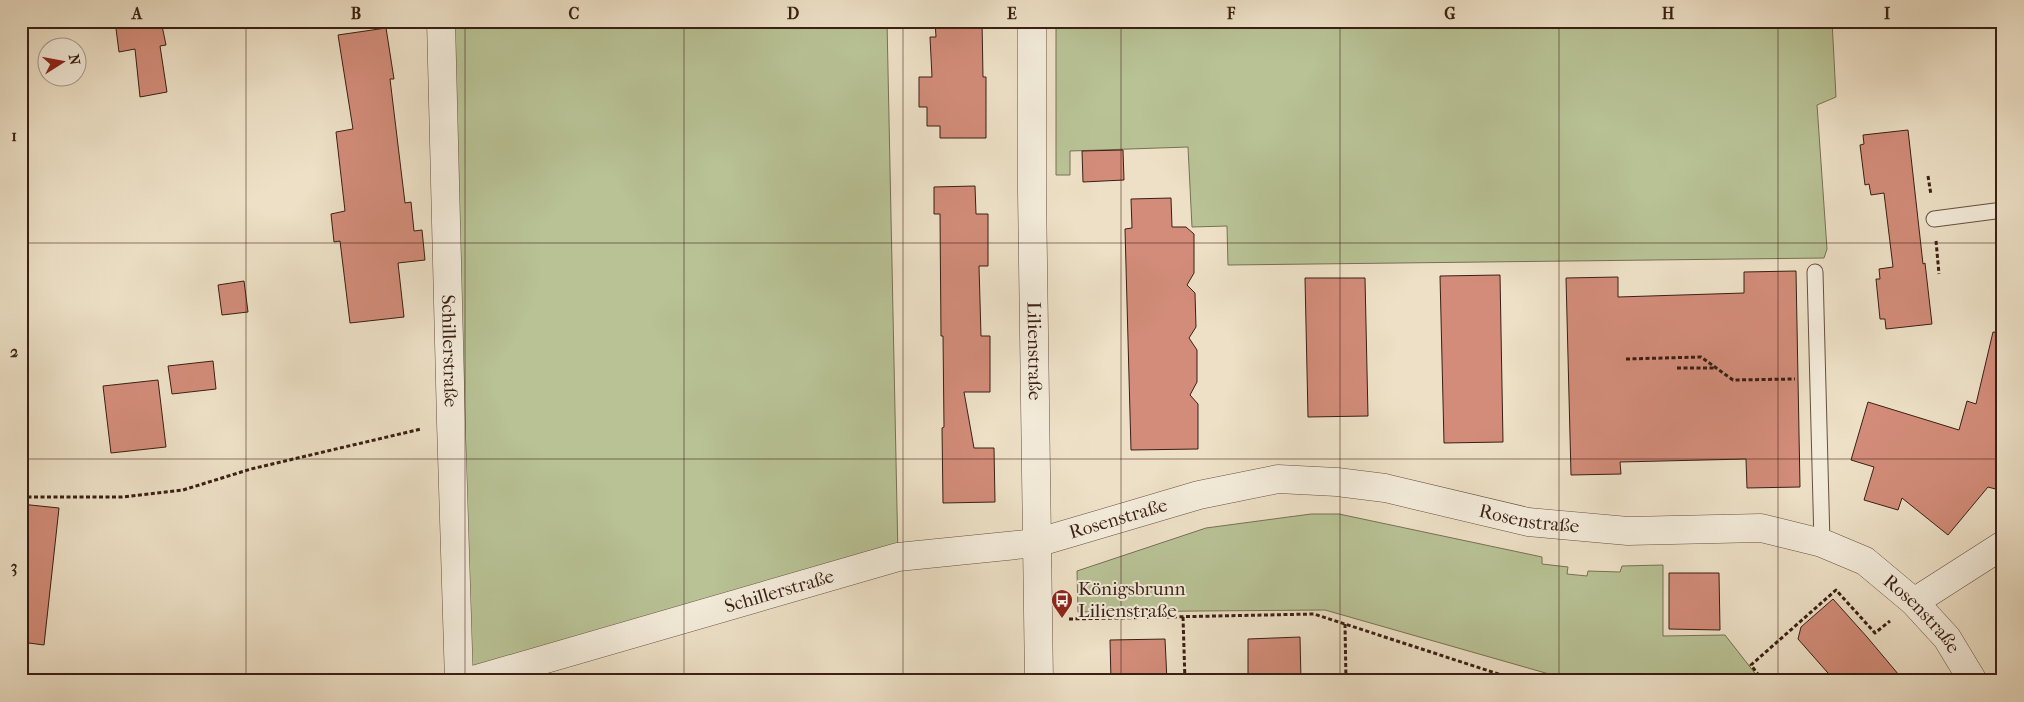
<svg xmlns="http://www.w3.org/2000/svg" width="2024" height="702" viewBox="0 0 2024 702" font-family="'IM FELL French Canon',serif">
<style>
.green{fill:#b8c295;stroke:#797054}
.building{fill:#d28c79;stroke:#3a1f14}
.lines{fill:none;stroke-linecap:round;stroke-linejoin:round}
.service-casing{stroke:#674f40;stroke-width:17}
.minor-casing{stroke:#674f40;stroke-width:29}
.path{stroke:#3a1f14;stroke-width:3;stroke-dasharray:4 2.5;stroke-linecap:butt}
.service{stroke:#f3ebda;stroke-width:15}
.minor{stroke:#f3ebda;stroke-width:28}
.grid{fill:none;stroke:#3a1f14;stroke-width:1;stroke-opacity:0.55}
.labels{text-anchor:middle;dominant-baseline:central;stroke-width:4;stroke-linejoin:round;paint-order:stroke}
.street-label{font-size:19px;fill:#3a1f14;stroke:#f3ebda}
.poi-label{font-size:19px;fill:#3a1f14;stroke:#f3ebda;text-anchor:start}
.neatline{fill:none;stroke:#3a1f14;stroke-width:2}
.grid-label{font-size:16px;text-anchor:middle;font-weight:bold;fill:#3a1f14}
</style>
<rect width="100%" height="100%" fill="#ede0c6"/>
<filter id="stains"><feTurbulence type="fractalNoise" baseFrequency=".004" numOctaves="4"/><feColorMatrix values="0 0 0 0 .2 0 0 0 0 .09 0 0 0 0 .02 0 0 0 .5 -.17"/></filter>
<radialGradient id="worn" r=".72"><stop offset=".6" stop-color="#630" stop-opacity="0"/><stop offset="1" stop-color="#630" stop-opacity=".3"/></radialGradient>
<!-- green -->
<g class="green">
<polygon points="451,21 887,21 898,557 462,671"/>
<polygon points="1056,21 1832,21 1836,97 1817,105 1827,249 1824,258 1228,265 1227,226 1192,227 1188,147 1070,151 1070,175 1056,175"/>
<polygon points="1311,514 1339,514 1542,557 1542,564 1568,567 1567,574 1587,576 1588,571 1620,572 1622,566 1663,565 1663,636 1725,635 1761,681 1559,681 1549,674 1325,610 1078,612 1077,571 1206,528"/>
</g>
<!-- building -->
<g class="building">
<polygon points="115,21 161,21 166,45 160,46 167,92 140,97 135,49 119,52"/>
<polygon points="935,21 982,21 983,77 986,77 986,138 940,138 940,126 927,126 927,107 919,107 919,77 932,77 930,37 936,37"/>
<polygon points="386,28 394,79 390,79 405,203 411,202 414,231 422,230 425,260 398,263 404,317 350,323 340,241 334,242 331,214 345,211 336,132 353,129 338,35"/>
<polygon points="1908,130 1923,264 1925,263 1932,324 1886,329 1885,319 1880,319 1876,279 1880,279 1879,269 1893,267 1884,193 1871,195 1869,184 1865,185 1860,145 1864,144 1863,135"/>
<polygon points="1123,150 1124,180 1083,182 1082,151"/>
<polygon points="975,186 976,214 988,214 988,266 979,266 981,336 990,336 990,392 964,392 974,448 994,448 995,502 943,503 942,428 944,427 943,336 941,336 940,214 934,214 934,187"/>
<polygon points="1171,198 1172,227 1186,227 1194,234 1194,273 1187,285 1195,293 1196,327 1189,338 1197,350 1197,382 1190,395 1198,404 1198,449 1131,450 1125,229 1132,228 1131,199"/>
<polygon points="1796,271 1800,487 1747,488 1746,459 1620,462 1621,474 1571,475 1566,278 1618,277 1618,297 1744,293 1744,272"/>
<polygon points="1500,275 1503,442 1444,443 1440,276"/>
<polygon points="1305,278 1365,278 1368,416 1308,417"/>
<polygon points="244,281 248,312 222,315 218,285"/>
<polygon points="1993,332 2003,333 2003,491 1988,487 1948,535 1902,498 1898,510 1864,500 1874,467 1851,460 1868,402 1959,430 1967,401 1976,404"/>
<polygon points="213,361 216,389 172,394 168,366"/>
<polygon points="158,380 166,447 111,453 103,386"/>
<polygon points="21,504 59,508 44,645 21,642"/>
<polygon points="1669,573 1719,573 1720,630 1669,629"/>
<polygon points="1833,599 1867,637 1904,681 1835,681 1798,639 1801,627"/>
<polygon points="1300,637 1301,681 1248,681 1248,639"/>
<polygon points="1165,639 1167,681 1111,681 1110,640"/>
</g>
<g class="lines">
<!-- service casing -->
<g class="service-casing">
<g id="service">
<polyline points="1934,219 2003,210"/>
<polyline points="1815,272 1822,543"/>
</g>
</g>
<!-- minor casing -->
<g class="minor-casing">
<g id="minor">
<path id="s1" d="M 441,21 L 451,422 L 459,681"/>
<path id="s2" d="M 1032,21 L 1032,192 L 1039,681"/>
<polyline points="1914,602 2003,545"/>
<path id="s3" d="M 470,681 L 898,557 L 1036,543 L 1199,495 L 1278,479 L 1337,482 L 1385,488 L 1528,522 L 1628,531 L 1761,528 L 1822,543 L 1865,561 L 1914,602 L 1947,638 L 1973,681"/>
</g>
</g>
<!-- path -->
<g class="path">
<polyline points="1928,176 1931,195"/>
<polyline points="1936,241 1939,274"/>
<polyline points="1626,359 1701,357 1733,380 1795,379"/>
<polyline points="1677,368 1714,368"/>
<polyline points="21,497 122,497 183,490 251,469 421,429"/>
<polyline points="1183,617 1185,681"/>
<polyline points="1069,619 1314,614 1520,681"/>
<polyline points="1345,624 1346,681"/>
<polyline points="1763,681 1751,665 1836,590 1875,633 1890,621"/>
</g>
<!-- service -->
<use href="#service" class="service"/>
<!-- minor -->
<use href="#minor" class="minor"/>
</g>
<!-- grid -->
<path class="grid" d="M 246,21 L 246,681M 465,21 L 465,681M 684,21 L 684,681M 903,21 L 903,681M 1121,21 L 1121,681M 1340,21 L 1340,681M 1559,21 L 1559,681M 1778,21 L 1778,681M 21,243 L 2003,243M 21,459 L 2003,459"/>
<!-- icons -->
<defs>
<g id="bus-pin" transform="scale(1.125)"><path d="M0 17L-7.5 6A9.5 9.5 0 1 1 7.5 6Z" fill="#8f2418" stroke="#f3ebda"/><path d="M-5-6H5V4H4V6H2V4H-2V6H-4V4H-5ZM-3.5-4V0h7V-4ZM-3.5 1.2v1.5H-2V1.2ZM2 1.2v1.5H3.5V1.2Z" fill="#fff"/></g>
</defs>
<g fill-rule="evenodd">
<use href="#bus-pin" x="1062" y="600"/>
</g>
<g class="labels">
<!-- street labels -->
<g class="street-label">
<text stroke="none"><textPath href="#s1" startOffset="330">Schillerstraße</textPath></text>
<text stroke="none"><textPath href="#s2" startOffset="330">Lilienstraße</textPath></text>
<text stroke="none"><textPath href="#s3" startOffset="1090">Rosenstraße</textPath></text>
<text stroke="none"><textPath href="#s3" startOffset="670">Rosenstraße</textPath></text>
<text stroke="none"><textPath href="#s3" startOffset="322">Schillerstraße</textPath></text>
<text stroke="none"><textPath href="#s3" startOffset="1510">Rosenstraße</textPath></text>
</g>
<!-- poi labels -->
<g class="poi-label">
<text x="1078" y="589">Königsbrunn<tspan x="1078" dy="22">Lilienstraße</tspan></text>
</g>
</g>
<!-- margin -->
<rect width="2024" height="702" fill="none" stroke="#ede0c6" stroke-width="55"/>
<!-- north arrow -->
<g transform="translate(62 62) rotate(79)"><circle r="24" fill="#f3ebda" stroke="#a9998b"/>
<path d="M0-4L9 19L0 12L-9 19Z" fill="#8f2418"/>
<text y="-8" font-size="14" font-weight="bold" text-anchor="middle" fill="#3a1f14">N</text>
</g>
<rect x="28" y="28" width="1968" height="646" class="neatline"/>
<g class="grid-label">
<text x="137" y="19">A</text>
<text x="356" y="19">B</text>
<text x="574" y="19">C</text>
<text x="793" y="19">D</text>
<text x="1012" y="19">E</text>
<text x="1231" y="19">F</text>
<text x="1450" y="19">G</text>
<text x="1668" y="19">H</text>
<text x="1887" y="19">I</text>
<text x="14" y="141">1</text>
<text x="14" y="357">2</text>
<text x="14" y="572">3</text>
</g>
<rect width="100%" height="100%" filter="url(#stains)"/>
<rect width="100%" height="100%" fill="url(#worn)"/>
</svg>
